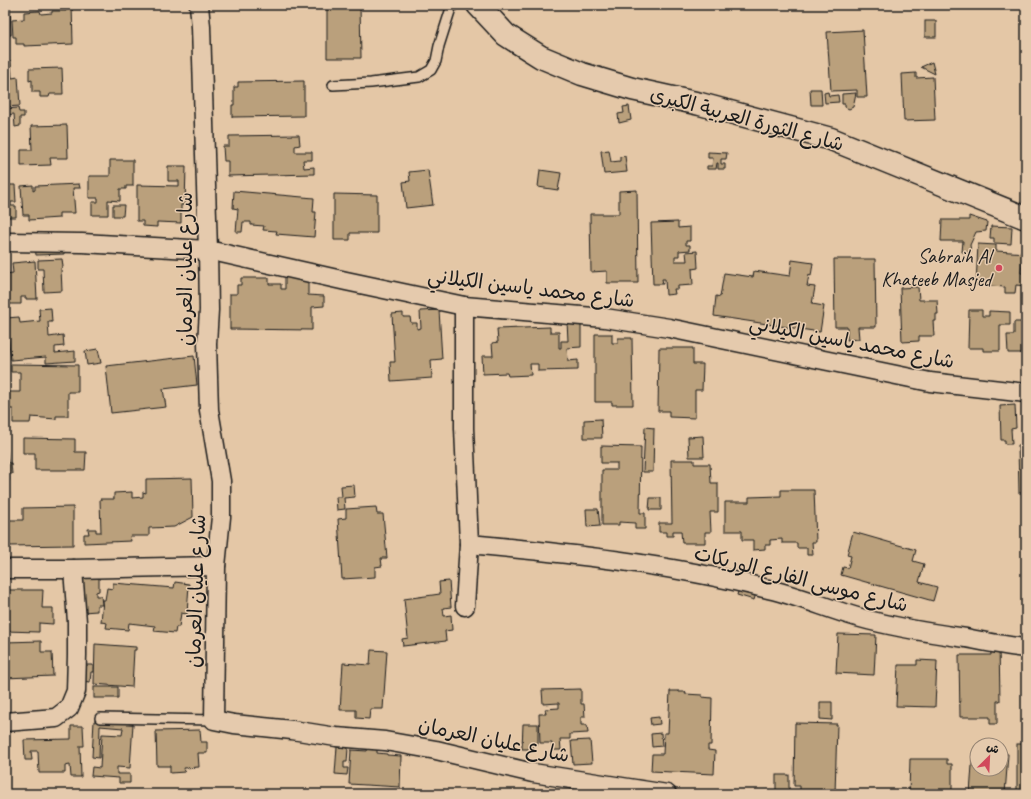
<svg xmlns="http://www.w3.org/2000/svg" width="1031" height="799" viewBox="0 0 1031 799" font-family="Caveat,'Playpen Sans Arabic',sans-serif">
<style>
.building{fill:#baa07c;stroke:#1c1c1c}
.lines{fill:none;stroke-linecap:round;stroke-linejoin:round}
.service-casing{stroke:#1c1c1c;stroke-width:12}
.minor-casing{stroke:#1c1c1c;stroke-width:21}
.tertiary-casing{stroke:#1c1c1c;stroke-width:25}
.service{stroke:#e5caad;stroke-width:9}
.minor{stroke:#e5caad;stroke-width:18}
.tertiary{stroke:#e5caad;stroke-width:22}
.poi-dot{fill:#d1495b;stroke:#e5caad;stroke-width:1.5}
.labels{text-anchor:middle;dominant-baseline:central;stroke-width:3;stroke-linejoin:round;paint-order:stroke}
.street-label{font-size:20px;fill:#1c1c1c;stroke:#e5caad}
.poi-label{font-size:20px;fill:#1c1c1c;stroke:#e5caad;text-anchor:end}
</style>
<rect width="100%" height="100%" fill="#e4c7a6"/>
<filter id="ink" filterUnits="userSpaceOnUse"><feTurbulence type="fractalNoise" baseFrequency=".025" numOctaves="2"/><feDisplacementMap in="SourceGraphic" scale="8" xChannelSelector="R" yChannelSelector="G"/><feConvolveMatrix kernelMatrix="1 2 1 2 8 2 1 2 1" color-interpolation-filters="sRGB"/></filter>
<g filter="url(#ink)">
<!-- building -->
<g class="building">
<polygon points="5,5 10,5 11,35 5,35"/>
<polygon points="65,5 72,5 73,44 24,46 24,44 16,44 16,37 13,37 12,20 24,19 24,12 40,11 41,14 52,13 52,11 66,11"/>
<polygon points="327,5 360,5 361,58 327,58"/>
<rect x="925" y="21" width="11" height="16"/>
<polygon points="863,30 867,97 857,97 857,90 831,91 827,32"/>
<polygon points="5,61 11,61 12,78 18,77 20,106 5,107"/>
<polygon points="932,62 935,74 921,67"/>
<polygon points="62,68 63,94 50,94 49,97 40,97 40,92 32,92 32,80 29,81 29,69"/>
<polygon points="916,73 916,78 933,77 935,120 904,121 902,74"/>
<polygon points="304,81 304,116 232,117 232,105 234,105 234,87 238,87 238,82"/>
<polygon points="810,89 821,89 822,105 811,105"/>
<polygon points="828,92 829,96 838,95 839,102 825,103 824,93"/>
<polygon points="856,93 853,107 849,109 845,107 845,104 842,104 842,94"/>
<polygon points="629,106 631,120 619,123 618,114 624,113 623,107"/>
<polygon points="18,108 19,112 24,112 24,117 20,117 20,126 15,127 14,114 5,115 5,109"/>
<polygon points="5,119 6,151 8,151 9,165 5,165"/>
<polygon points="67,125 68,158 50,158 51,165 21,166 21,150 32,150 31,126"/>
<polygon points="299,135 300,145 295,146 295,152 312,152 312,160 303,160 304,168 314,167 314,174 228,176 228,161 224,161 223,146 229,146 229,136"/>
<polygon points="609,150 611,162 620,161 620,157 625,156 627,172 604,174 601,151"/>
<polygon points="708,152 727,153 726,159 721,159 721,164 725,164 725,169 718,169 718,163 717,163 716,169 707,169 707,166 712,166 713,158 708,158"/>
<polygon points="110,160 133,160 133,186 126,186 126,189 120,189 120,201 108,200 108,215 92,215 92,202 98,202 98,198 89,198 89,176 110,176"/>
<polygon points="168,166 186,166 185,205 181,205 181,223 157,222 157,227 143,226 143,221 137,221 137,185 179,186 179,181 168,181"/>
<polygon points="428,170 433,205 406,208 403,182 410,181 409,172"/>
<polygon points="540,170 561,173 558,190 538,187"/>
<polygon points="79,184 80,188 73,188 75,213 59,213 59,218 29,220 29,215 23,215 21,186 33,185 33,191 35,190 35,186"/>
<polygon points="5,185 15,185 16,202 11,202 11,206 16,206 16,217 7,217 7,222 5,222"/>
<polygon points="637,190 638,283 607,283 607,271 591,272 590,214 619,214 619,191"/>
<polygon points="234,191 314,198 313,212 316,212 314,237 276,234 277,231 263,230 264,226 251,225 251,222 243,222 242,232 236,232 238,209 233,208"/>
<polygon points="334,194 377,195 377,233 350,233 350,240 334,240"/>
<polygon points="113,205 124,205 123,216 113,216"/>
<polygon points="969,216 987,222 986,231 976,232 970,245 971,252 962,252 963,241 941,241 942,220 969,220"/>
<polygon points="678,222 678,228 690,227 690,241 686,241 686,245 690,245 690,250 679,251 679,256 675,256 675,261 687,261 686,252 697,251 698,268 692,269 693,285 678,286 678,289 674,289 675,294 666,295 665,279 662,279 663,284 653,284 651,223"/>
<polygon points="991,226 1012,227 1011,244 994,243 994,238 990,238"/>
<polygon points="978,244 996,245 996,251 1026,253 1026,262 1022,262 1021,273 1026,273 1026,286 1016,285 1015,293 1005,293 1005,287 976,285"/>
<polygon points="35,246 64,248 64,254 36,255"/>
<polygon points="62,259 63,267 61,268 62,291 44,292 43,269 38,269 38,260"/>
<polygon points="834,259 875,259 876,327 858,327 859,339 847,340 847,327 835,327"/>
<polygon points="792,260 813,263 811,276 809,275 807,286 815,287 812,304 824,306 820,332 714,316 716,296 720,297 724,273 753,277 754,271 790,276"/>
<polygon points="35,261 37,299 26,299 26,297 21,297 21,304 5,304 5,274 13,273 12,263"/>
<polygon points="285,276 308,277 308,295 324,296 324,306 312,307 312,330 230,329 230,294 237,294 237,285 241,285 241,278 269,278 269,284 281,284 281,289 285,289"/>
<polygon points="918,287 919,300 937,300 938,314 936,314 936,321 933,321 934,336 919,336 919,341 902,342 900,288"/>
<polygon points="51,308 52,322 48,322 49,337 63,335 64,346 55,347 55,353 75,351 75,361 46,363 46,357 11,360 6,318 19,317 20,323 40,321 39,309"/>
<polygon points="439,310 442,359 431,360 432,378 391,381 390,362 395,362 392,314 403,313 403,317 410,317 411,323 417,323 417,329 421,328 420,311"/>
<polygon points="969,310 982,310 982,316 989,316 989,311 1010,312 1010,325 1000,325 1000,351 983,351 983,348 968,348"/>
<polygon points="567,321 581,321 581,347 567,348 568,361 578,360 578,370 538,371 538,364 530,364 531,375 508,376 507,373 483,374 482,356 493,356 492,343 498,342 497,329 550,327 550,332 559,332 559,348 561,348 561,341 568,341"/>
<polygon points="1014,322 1026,322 1026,353 1008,353 1007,335 1014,335"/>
<polygon points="595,334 612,334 612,343 618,343 618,338 632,338 633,405 612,405 612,402 595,402"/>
<polygon points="659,348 693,348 693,364 703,364 702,390 695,390 695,418 669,417 669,411 658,411"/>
<polygon points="98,349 101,363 87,365 85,351"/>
<polygon points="194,356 197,385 163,389 166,407 111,413 106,366"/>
<polygon points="11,364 78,365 78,392 68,392 68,416 56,416 56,419 31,417 30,423 13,423 13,409 7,409 7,392 20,392 20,372 11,372"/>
<polygon points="1015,405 1016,428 1011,429 1012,444 1005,444 1005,440 1001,440 1000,406"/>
<polygon points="601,419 602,438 584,438 584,420"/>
<polygon points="645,427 654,428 653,472 643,472"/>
<polygon points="703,436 704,457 689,457 688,437"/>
<polygon points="23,438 75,439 75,452 86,452 85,470 35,470 35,453 23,453"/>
<polygon points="1018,445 1026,445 1026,493 1019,493"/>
<polygon points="5,446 6,446 8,463 11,463 12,474 9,474 9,481 5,481"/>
<polygon points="601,446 641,447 640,513 645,513 645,529 635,529 635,523 619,522 619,525 602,525 602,470 617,470 617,463 601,463"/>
<polygon points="671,460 694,460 694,464 710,464 711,483 718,483 718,512 710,512 711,532 705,532 705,543 682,543 681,531 673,531 673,536 666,536 666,532 659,532 659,523 672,523"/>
<polygon points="192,478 193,517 174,527 149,528 149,536 130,536 131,541 84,543 84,534 89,534 88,529 96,529 96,532 101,532 100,499 114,499 114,493 132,492 132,498 143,497 143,492 146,493 146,479"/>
<polygon points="354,485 355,497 344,498 345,509 337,510 336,497 342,497 341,486"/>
<polygon points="781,490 814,490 816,542 812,542 813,555 807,555 807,548 797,548 797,543 782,543 782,539 770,540 770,545 765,545 765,549 753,550 753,540 742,540 742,531 725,531 725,502 749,502 749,497 781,496"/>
<polygon points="650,498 661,498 661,510 649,510"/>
<polygon points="73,507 73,545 8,546 7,520 23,520 23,508"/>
<polygon points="376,507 377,514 383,514 387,558 381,558 382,566 375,567 375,577 342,579 338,519 346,518 346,509"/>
<polygon points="586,509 598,509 600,526 587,527"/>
<polygon points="853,532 916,550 913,561 924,564 919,582 937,587 933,601 841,575 843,567 848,568 851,556 847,555"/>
<polygon points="99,577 99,591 96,592 96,596 101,596 102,605 97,605 97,611 83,612 81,578"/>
<polygon points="449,581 451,607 443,608 444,616 451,615 452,630 445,631 446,641 403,646 402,639 408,638 404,599 440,594 439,582"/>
<polygon points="175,582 189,584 187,614 181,613 179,627 176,627 175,633 154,631 155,626 129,623 128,630 106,628 107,623 101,622 103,600 105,600 107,588 113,589 113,583 174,588"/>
<polygon points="740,585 757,590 754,600 737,595"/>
<polygon points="5,590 43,590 42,608 53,608 53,624 39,623 39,632 5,631"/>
<polygon points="838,634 876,635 874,675 836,673"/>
<polygon points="41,641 41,652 52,652 53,676 5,678 5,642"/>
<polygon points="95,644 136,647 136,650 134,650 132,687 94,684"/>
<polygon points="990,645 999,645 1000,701 997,701 997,724 990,724 990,717 960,717 959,655 991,655"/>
<polygon points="371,650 387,651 383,709 370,709 369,719 356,718 356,710 340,710 343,663 370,665"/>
<polygon points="917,660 937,661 935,707 896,706 898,665 917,665"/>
<polygon points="84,665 93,665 93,672 91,672 90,682 82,681"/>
<rect x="94" y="687" width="24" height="11"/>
<polygon points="581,689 581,704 584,704 585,717 581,717 581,725 587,725 588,733 570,734 570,739 560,739 561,750 552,750 552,743 540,743 539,714 546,714 545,709 559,708 559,703 543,704 542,690"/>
<polygon points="670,691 679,691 679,692 686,692 685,694 702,695 702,697 712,698 711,745 708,745 708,750 715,751 714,774 651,771 652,754 663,754 664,733 668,733"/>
<polygon points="820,702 832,702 832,720 820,719"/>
<polygon points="659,717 660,724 651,725 650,718"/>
<polygon points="94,721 133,724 130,768 117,767 117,774 130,774 130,783 119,783 119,778 91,776 92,767 100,768 102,734 122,735 123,728 100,726 99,758 92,757"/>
<polygon points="795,723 837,724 835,794 800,794 800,786 794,786"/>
<polygon points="523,724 538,724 538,744 533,743 533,749 522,749"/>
<polygon points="71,726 83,726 84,746 80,746 81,777 71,777 70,765 65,766 65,773 39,773 38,751 31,751 32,760 25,760 24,740 71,739"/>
<polygon points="200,730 201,742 207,742 207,753 198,753 199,767 184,768 185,772 170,773 170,766 157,766 156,731"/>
<polygon points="661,733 662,746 652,747 651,734"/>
<polygon points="590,740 592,763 573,764 571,741"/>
<rect x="1017" y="744" width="9" height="50"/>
<polygon points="337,747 348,748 347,762 344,762 344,768 348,768 347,775 335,774"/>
<polygon points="368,748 377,748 377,753 387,754 387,755 401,756 400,787 349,784 351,750 367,751"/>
<polygon points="973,751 977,752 977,769 1001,769 1001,753 1008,754 1005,794 970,794"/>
<polygon points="910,759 947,759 947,764 952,764 952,792 949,792 949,794 909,794"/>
<rect x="776" y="775" width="13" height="17"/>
</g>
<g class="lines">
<!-- service casing -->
<g class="service-casing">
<g id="service">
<polyline points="333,85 371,83 419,77 431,70 436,61 439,46 452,5"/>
<polyline points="100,718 214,720"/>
</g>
</g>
<!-- minor casing -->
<g class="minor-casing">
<g id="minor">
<polyline points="199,5 201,27 208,250 209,310 207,344 209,410 221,481 221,517 216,566 214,720 234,724 292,730 336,737 385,741 436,750 533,773 667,794"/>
<polyline points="5,242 82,243 208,250 346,281 464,306 605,318 669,328 930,382 1026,393"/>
<polyline points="464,306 464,428 469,544 465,606"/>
<path d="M 469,544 C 567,553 668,564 764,588 C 796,595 826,608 857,617 C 892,627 930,633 966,638 C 986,642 1006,646 1026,648"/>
<polyline points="5,569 73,569 216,566"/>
<polyline points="5,722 56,718 69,708 76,691 77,655 77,622 73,569"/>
</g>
</g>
<!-- tertiary casing -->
<g class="tertiary-casing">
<polyline id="tertiary" points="478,5 506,35 541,57 582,74 632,89 700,104 831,139 1026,218"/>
</g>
<!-- service -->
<use href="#service" class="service"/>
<!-- minor -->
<use href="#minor" class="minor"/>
<!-- tertiary -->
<use href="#tertiary" class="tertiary"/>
</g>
</g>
<!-- markers -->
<circle class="poi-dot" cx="999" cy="268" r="4"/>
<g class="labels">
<!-- street labels -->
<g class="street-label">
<text transform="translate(747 119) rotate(15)">شارع الثورة العربية الكبرى</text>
<text transform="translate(185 269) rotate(-90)">شارع عليان العرمان</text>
<text transform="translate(531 288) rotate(7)">شارع محمد ياسين الكيلاني</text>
<text transform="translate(852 342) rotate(11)">شارع محمد ياسين الكيلاني</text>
<text transform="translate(801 579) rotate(14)">شارع موسى الفارع الوريكات</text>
<text transform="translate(196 591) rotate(-88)">شارع عليان العرمان</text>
<text transform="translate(494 740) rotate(12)">شارع عليان العرمان</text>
</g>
<!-- poi labels -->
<g class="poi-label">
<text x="991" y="256">Sabraih Al<tspan x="991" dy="23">Khateeb Masjed</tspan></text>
</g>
</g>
<!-- margin -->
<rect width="1031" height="799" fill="none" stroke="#e5caad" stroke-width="20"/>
<rect x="10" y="10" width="1011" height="779" fill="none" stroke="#1c1c1c" stroke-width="1.5" filter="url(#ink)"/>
<!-- north arrow -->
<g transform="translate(989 757) rotate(24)"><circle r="19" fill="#e5caad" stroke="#958473"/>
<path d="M0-3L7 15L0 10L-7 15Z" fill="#d1495b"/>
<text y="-6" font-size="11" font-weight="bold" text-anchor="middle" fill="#1c1c1c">ش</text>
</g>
</svg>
